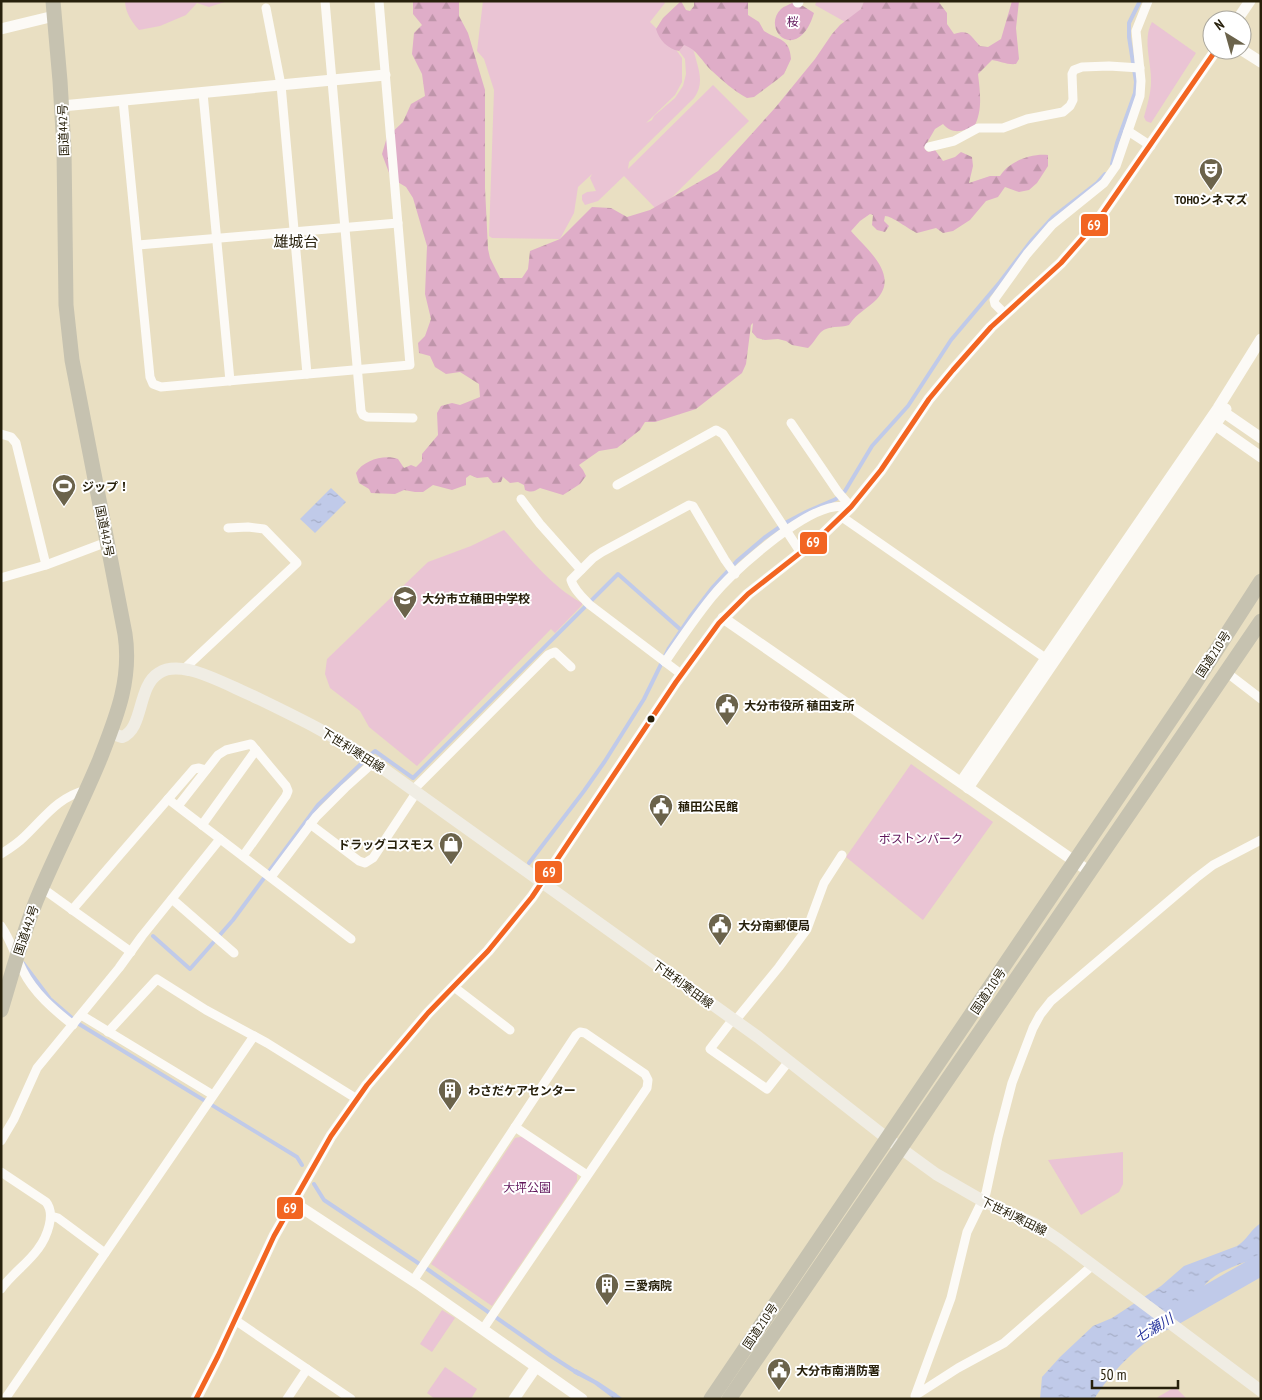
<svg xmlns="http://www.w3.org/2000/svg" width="1262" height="1400" viewBox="0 0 1262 1400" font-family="'PT Sans Narrow','Noto Sans JP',sans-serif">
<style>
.green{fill:#eac4d4}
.forest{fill:url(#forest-firs)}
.water{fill:url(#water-ripples)}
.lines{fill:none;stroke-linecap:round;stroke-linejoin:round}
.stream{stroke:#c0cae9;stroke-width:4}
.river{stroke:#c0cae9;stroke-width:21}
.minor{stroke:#fcfaf6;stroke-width:9}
.tertiary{stroke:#fcfaf6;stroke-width:11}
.secondary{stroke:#f0ede4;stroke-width:12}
.trunk{stroke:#c6c2b0;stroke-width:15}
.bus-1-casing{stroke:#fff;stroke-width:9}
.bus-1{stroke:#f26522;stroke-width:5}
.bus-dot{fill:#27200b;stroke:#fff;stroke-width:2}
.labels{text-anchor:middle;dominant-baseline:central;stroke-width:4;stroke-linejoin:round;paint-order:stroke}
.park-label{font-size:12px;fill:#60175b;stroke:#fff}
.street-label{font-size:12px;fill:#27200b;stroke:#fff}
.poi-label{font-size:12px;font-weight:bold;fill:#27200b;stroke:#fff;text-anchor:start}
.water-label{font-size:14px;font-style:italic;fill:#29369e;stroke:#fff}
.quarter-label{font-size:15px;fill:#27200b;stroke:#fff}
.line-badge{stroke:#fff;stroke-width:2}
.badge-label{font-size:14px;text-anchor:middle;font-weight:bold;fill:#fff}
</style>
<defs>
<pattern id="forest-firs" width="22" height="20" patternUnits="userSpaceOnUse" patternTransform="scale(1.25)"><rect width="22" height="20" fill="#dfadc8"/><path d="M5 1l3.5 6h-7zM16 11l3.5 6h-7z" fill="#bf95aa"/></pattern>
<pattern id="water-ripples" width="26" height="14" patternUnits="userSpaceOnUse" patternTransform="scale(1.25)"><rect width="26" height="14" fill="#c0cae9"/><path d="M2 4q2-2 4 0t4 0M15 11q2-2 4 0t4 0" fill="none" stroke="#a5adc6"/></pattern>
</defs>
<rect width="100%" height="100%" fill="#e9dfc2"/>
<!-- green -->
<g class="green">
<path d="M 125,1 L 228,1 L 209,7 L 197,3 L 186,15 L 160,26 L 139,30 C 132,22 125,12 125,1 Z"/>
<path d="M 483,1 L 663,1 L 665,3 L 650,22 L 672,44 L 682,58 L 682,82 L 675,95 L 646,123 L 652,120 L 654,116 L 675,98 L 683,86 L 686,74 L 685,59 L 679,51 L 684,44 L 693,48 C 697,66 706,82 694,98 L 629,162 L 628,169 L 713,85 L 749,121 L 658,211 L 624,176 L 598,201 L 585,205 L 582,200 L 582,195 L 587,192 L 596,191 L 590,178 L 592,174 L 578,187 L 574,213 L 560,239 L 492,238 L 489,236 L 494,90 L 484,59 L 477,51 Z"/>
<polygon points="817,1 864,1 861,9 847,23 815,5"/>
<path d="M 1152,22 L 1196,53 L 1151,123 L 1146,121 L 1144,117 C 1147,106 1151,93 1151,82 C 1152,63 1142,40 1152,22 Z"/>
<path d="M 504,530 C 528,556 551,586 582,603 L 582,605 L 555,633 L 551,629 L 417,766 L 369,727 L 360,711 L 330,688 L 325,674 L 327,659 L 428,562 L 471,546 Z"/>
<polygon points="911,764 993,822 923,920 846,857"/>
<polygon points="525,1136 577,1171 577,1181 492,1306 431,1264 515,1138"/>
<polygon points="1123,1152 1123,1184 1119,1192 1081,1215 1048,1160"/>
<polygon points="442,1310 455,1318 432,1352 420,1344"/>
<polygon points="445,1367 477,1389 471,1399 435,1399 427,1393"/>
<polygon points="1175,1387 1187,1399 1156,1399 1158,1397"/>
</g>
<!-- forest -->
<g class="forest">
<path d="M 413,1 L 459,1 L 459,16 L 468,33 L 485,90 L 485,188 L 488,249 L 490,258 L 500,278 L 522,278 L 528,269 L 530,251 L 560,239 L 592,207 L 611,208 L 627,217 L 650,210 L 718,171 L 775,108 L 815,59 L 832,34 L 840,25 L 861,9 L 864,1 L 938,1 L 947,13 L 947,24 L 954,34 C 970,29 970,36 980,46 L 988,47 L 1001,39 L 1012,1 L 1019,1 L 1016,28 L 1019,59 L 1016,64 C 1007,65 1000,61 992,60 L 978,74 C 980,92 983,110 974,127 C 963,131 952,135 943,124 L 935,129 L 924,148 L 928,152 L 935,150 L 943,161 L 955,157 L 961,152 L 972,157 L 973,166 L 969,183 L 990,176 L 1000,176 C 1009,161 1032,153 1048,155 L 1048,166 L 1037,183 L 1029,190 L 1019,192 L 1005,187 L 998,197 L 986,201 L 970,220 L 953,231 L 943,233 L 936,228 L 917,233 C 908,229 892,216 885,216 L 884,221 L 889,226 L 885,232 L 877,230 L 872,225 L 873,215 L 870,214 L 860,221 L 851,231 C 865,248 900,274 877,299 C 867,309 858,312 849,325 C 840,328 829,325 821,332 C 816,337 814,343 808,348 L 792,345 L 786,341 L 778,339 L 765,340 L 757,338 L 752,332 L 753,323 L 751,325 L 746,364 L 742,373 L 696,409 L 655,422 L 645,422 L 640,430 L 617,448 L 599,451 L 579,465 L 583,470 L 586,476 L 580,484 L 563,495 L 540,488 C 535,491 532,493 525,490 L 524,485 L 518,482 L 510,483 L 503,477 L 501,482 L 493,483 L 488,477 L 477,478 L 470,475 L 466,478 L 466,485 L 452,490 L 433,485 L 423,492 L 415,492 L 404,490 L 395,494 L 371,493 L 369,489 L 359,483 L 356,473 C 363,460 385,454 398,459 L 404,468 L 411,465 L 416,467 L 422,461 L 422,454 L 438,435 L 437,413 L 441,406 L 452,403 L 460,405 L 480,397 L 479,384 L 460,372 L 446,374 L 435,367 L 430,356 L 419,353 L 418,343 L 425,336 L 431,319 L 425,294 L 427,246 L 413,198 L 406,187 L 391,178 L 382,154 L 387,137 L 403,122 L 411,104 L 425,96 L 422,74 L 412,54 L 414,33 L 422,25 L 413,14 Z"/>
<path d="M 681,1 L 686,10 L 690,11 L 694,6 L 694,1 L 748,1 L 748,15 L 759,22 L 764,31 C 778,40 790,38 791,59 L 784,74 L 778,79 L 754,97 L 747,98 C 734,91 723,81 712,71 C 702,62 697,49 684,45 L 679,51 C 668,49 659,40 656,29 L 663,18 Z"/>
<path d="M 792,3 L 803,6 L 814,13 C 798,65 760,30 781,9 C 784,6 789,5 792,3 Z"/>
</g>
<!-- water -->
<g class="water">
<polygon points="331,488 346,502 315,533 300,519"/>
<path d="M 1261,1223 L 1261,1257 C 1245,1262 1229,1267 1215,1276 C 1202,1284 1197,1298 1188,1309 C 1177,1322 1154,1335 1140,1347 C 1122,1362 1107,1379 1094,1399 L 1040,1399 L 1042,1377 L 1060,1357 L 1093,1326 L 1112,1318 L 1161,1286 L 1184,1266 L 1237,1246 C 1247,1240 1251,1229 1261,1223 Z"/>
<polygon points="576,1369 599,1382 617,1394 614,1399 594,1384 573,1373"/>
</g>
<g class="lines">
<!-- stream -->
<g class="stream">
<polyline points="1112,164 1117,143 1135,93 1136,82 1129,37 1129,23 1140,1"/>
<polyline points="370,755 375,751 413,778 618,574 681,630"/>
<polyline points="529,863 584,791 605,761 644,699 669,648 690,617 713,587 737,561 764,538 787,522 806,512 836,499 845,491 872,446 908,406 951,340 1000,282 1032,240 1053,217 1097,183 1105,174"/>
<polyline points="153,936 190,969 233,920 318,805 365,760"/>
<polyline points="23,963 50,999 79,1024 297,1157 302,1165"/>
<polyline points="314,1184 324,1200 430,1271 551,1356 579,1374"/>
<polyline points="613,1394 620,1399"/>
</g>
<!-- river -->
<polyline class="river" points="1165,1320 1261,1265"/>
<!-- minor -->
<g class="minor">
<polyline points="325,1 361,411 363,415 367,417 413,418"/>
<polyline points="266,8 281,85 307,374"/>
<polyline points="203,93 230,381"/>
<polyline points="123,100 150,377 153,384 161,387 410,365 379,1"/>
<polyline points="1128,131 1151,146"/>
<polyline points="929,147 954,141 978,128 1003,128 1027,119 1063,112 1070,106 1073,100 1072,74 1074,70 1082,67 1109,66 1140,68"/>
<polyline points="138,245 398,223"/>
<polyline points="1005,314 995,304 994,300 1027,254 1052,225 1104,183 1116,166 1140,96 1141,81 1136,31 1148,1"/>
<polyline points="791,423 838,492 851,507"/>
<polyline points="1,434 11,437 16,443 46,565"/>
<polyline points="617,485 716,430 723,434 801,553"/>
<polyline points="521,499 540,524 581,570"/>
<polyline points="842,517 1051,662"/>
<polyline points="1,578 46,565 107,542"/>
<path d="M 665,662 C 680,640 695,618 712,597 C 734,570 795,517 829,508 C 836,506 844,506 851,507"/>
<polyline points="184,669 297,563 264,529 248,527 228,528"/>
<polyline points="1226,672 1261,699"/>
<path d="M 681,674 L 590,605 C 583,598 574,590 571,580 L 593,558 L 602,552 L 689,505 L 693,506 L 725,560 L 735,574"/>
<polyline points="413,790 548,655 555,652 571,667"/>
<polyline points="168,799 351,939"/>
<polyline points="178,806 218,755 226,750 251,744 286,786 288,791 286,796 243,856"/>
<polyline points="310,824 359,861 365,863 373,858 416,793"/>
<polyline points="202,825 256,750"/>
<path d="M 1,854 C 9,849 17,844 24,837 C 44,818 58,797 86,790"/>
<polyline points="271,877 316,817 345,788 374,762"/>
<polyline points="42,888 131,952"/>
<polyline points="172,899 234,953"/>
<polyline points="72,910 194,769 199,768 206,770"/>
<path d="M 1,926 C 11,940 15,956 23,971 C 34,993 54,1010 73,1025"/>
<polyline points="454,987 510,1030"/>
<polyline points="81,1015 213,1095"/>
<polyline points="733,1019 710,1049 767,1089 789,1061"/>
<polyline points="735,1021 779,967 807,929 824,883 842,855"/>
<polyline points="108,1032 157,979 206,1010 267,1043 357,1099"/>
<polyline points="515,1127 587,1175"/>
<polyline points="1,1141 14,1119 37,1068 119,968 142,936 220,839"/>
<path d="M 1,1172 L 46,1202 C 56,1214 47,1237 38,1249 C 28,1263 12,1274 1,1289"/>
<polyline points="51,1216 58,1218 105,1253"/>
<polyline points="413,1281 576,1035 580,1032 585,1033 645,1074 648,1080 647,1088 483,1329"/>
<polyline points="235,1320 351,1399"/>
<polyline points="916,1395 958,1368 1004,1343 1093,1265"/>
<polyline points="915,1396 951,1298 967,1232 986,1193 998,1137 1012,1083 1033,1028 1040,1015 1051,1001 1196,878 1213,865 1261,840"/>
<polyline points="5,1399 254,1036"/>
<polyline points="287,1399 307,1369"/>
</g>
<!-- tertiary -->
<g class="tertiary">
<polyline points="798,2 798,1"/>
<polyline points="1237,20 1250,1"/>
<polyline points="1,29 54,16"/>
<polyline points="1242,50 1261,62"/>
<polyline points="62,106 385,75"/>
<polyline points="1219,409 1261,438"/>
<polyline points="1211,422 1261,457"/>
<polyline points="723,618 1090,872"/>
<polyline points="961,782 1218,408 1261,339"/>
<polyline points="968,788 1226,409"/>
<polyline points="293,1202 421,1286 582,1399"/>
<polyline points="196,1399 218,1356 274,1236 331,1136 367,1085 428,1013 488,951 532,897 676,682 719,623 748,594 818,539 851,507 881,470 929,399 953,370 991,327 1061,263 1096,223 1216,50"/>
<polyline points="514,1399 536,1367"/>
</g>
<!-- secondary -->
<path class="secondary" d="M 110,733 L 122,737 C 144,729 137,686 159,673 C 168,667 179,668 189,670 C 211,675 232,687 253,696 C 294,716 336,736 374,762 L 758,1037 L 888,1139 L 936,1174 L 983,1201 L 1035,1224 L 1059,1240 L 1261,1391"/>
<!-- trunk -->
<g class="trunk">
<path d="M 1,1010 C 13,971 23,931 39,894 C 58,849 81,805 100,759 C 116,718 132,680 125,634 L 72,360 L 66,305 L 64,149 L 60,81 L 53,1"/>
<polyline points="711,1399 1192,688 1261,581"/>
<polyline points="729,1399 1261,621"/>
</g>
<!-- bus-1 casing -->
<g class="bus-1-casing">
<polyline id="bus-1" points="196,1399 218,1356 274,1236 331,1136 367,1085 428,1013 488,951 532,897 676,682 719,623 748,594 818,539 851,507 881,470 929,399 953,370 991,327 1061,263 1096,223 1216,50"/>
</g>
<!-- bus-1 -->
<use href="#bus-1" class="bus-1"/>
</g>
<!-- icons -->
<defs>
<g id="theatre-pin" transform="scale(1.25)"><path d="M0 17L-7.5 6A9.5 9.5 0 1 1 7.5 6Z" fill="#6b634b" stroke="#fff"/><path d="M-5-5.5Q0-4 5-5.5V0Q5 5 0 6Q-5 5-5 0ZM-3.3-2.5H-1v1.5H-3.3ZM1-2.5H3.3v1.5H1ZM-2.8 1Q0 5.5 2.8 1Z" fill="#fff"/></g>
<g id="stadium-pin" transform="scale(1.25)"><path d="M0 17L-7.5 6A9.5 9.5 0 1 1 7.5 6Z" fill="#6b634b" stroke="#fff"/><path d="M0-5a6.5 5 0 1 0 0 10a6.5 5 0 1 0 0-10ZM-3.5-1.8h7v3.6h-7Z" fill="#fff"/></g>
<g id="school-pin" transform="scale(1.25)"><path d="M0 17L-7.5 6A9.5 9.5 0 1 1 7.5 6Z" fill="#6b634b" stroke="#fff"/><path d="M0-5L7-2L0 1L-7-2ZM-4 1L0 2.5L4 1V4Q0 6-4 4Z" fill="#fff"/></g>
<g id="civic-pin" transform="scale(1.25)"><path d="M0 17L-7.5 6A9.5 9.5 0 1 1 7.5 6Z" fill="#6b634b" stroke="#fff"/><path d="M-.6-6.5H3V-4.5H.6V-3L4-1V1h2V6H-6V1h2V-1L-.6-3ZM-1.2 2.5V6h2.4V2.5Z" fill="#fff"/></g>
<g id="shop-pin" transform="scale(1.25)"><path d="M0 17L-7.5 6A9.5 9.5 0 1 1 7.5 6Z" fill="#6b634b" stroke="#fff"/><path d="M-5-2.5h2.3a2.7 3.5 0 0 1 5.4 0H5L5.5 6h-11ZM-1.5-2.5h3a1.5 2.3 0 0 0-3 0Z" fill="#fff"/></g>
<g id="building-pin" transform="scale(1.25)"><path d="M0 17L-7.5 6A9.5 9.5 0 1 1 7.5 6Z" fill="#6b634b" stroke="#fff"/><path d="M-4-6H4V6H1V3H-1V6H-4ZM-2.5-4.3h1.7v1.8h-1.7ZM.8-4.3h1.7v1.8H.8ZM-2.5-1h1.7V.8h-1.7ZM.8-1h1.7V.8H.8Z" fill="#fff"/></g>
</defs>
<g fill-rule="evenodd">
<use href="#theatre-pin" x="1211" y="170"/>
<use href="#stadium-pin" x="64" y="486"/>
<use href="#school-pin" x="405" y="598"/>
<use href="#civic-pin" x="727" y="705"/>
<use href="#civic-pin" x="661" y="806"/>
<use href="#shop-pin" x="451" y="844"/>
<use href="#civic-pin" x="720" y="925"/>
<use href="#building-pin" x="450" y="1090"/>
<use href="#building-pin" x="607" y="1285"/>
<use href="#civic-pin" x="779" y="1370"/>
</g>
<!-- markers -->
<circle class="bus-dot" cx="651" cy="719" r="4.5"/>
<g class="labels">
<!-- park labels -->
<g class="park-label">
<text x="793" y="21">桜</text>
<text x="921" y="838">ボストンパーク</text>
<text x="527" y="1187">大坪公園</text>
</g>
<!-- street labels -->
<g class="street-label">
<text transform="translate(63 130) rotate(-92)">国道442号</text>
<text transform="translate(105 531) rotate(79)">国道442号</text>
<text transform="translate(1213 654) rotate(-57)">国道210号</text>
<text transform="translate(353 750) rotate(32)">下世利寒田線</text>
<text transform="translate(26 930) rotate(-71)">国道442号</text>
<text transform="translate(683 984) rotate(36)">下世利寒田線</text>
<text transform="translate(988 991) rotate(-56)">国道210号</text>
<text transform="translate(1014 1216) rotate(26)">下世利寒田線</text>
<text transform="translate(760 1326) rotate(-56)">国道210号</text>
</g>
<!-- poi labels -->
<g class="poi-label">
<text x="1211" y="199" text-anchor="middle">TOHOシネマズ</text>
<text x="82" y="486">ジップ！</text>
<text x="422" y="598">大分市立稙田中学校</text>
<text x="744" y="705">大分市役所 稙田支所</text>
<text x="678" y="806">稙田公民館</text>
<text x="434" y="844" text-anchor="end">ドラッグコスモス</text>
<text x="738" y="925">大分南郵便局</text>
<text x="468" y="1090">わさだケアセンター</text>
<text x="624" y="1285">三愛病院</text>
<text x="796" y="1370">大分市南消防署</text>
</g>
<!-- water labels -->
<g class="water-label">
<text transform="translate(1154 1328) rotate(-31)">七瀬川</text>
</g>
<!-- quarter labels -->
<g class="quarter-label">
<text x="296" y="241">雄城台</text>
</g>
</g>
<g class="line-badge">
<rect x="1080" y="213" width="29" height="24" rx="5" fill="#f26522"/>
<rect x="799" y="531" width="29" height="24" rx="5" fill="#f26522"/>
<rect x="534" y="860" width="29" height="24" rx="5" fill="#f26522"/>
<rect x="276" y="1196" width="28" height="24" rx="5" fill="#f26522"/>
</g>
<g class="badge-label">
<text x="1094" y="230">69</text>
<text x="813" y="547">69</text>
<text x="549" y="877">69</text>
<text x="290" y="1213">69</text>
</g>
<!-- border -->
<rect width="1262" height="1400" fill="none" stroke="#27200b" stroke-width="5"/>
<!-- north arrow -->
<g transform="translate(1227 35) rotate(323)"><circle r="24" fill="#ffffff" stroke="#a9a69d"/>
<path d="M0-4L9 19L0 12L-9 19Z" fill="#6b634b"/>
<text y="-8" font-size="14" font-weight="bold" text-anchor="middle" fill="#27200b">N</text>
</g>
<!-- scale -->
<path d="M1092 1380v8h86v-8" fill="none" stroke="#27200b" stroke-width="2.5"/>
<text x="1100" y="1380" font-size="15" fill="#27200b" stroke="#ffffff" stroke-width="4" paint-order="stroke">50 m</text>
</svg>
